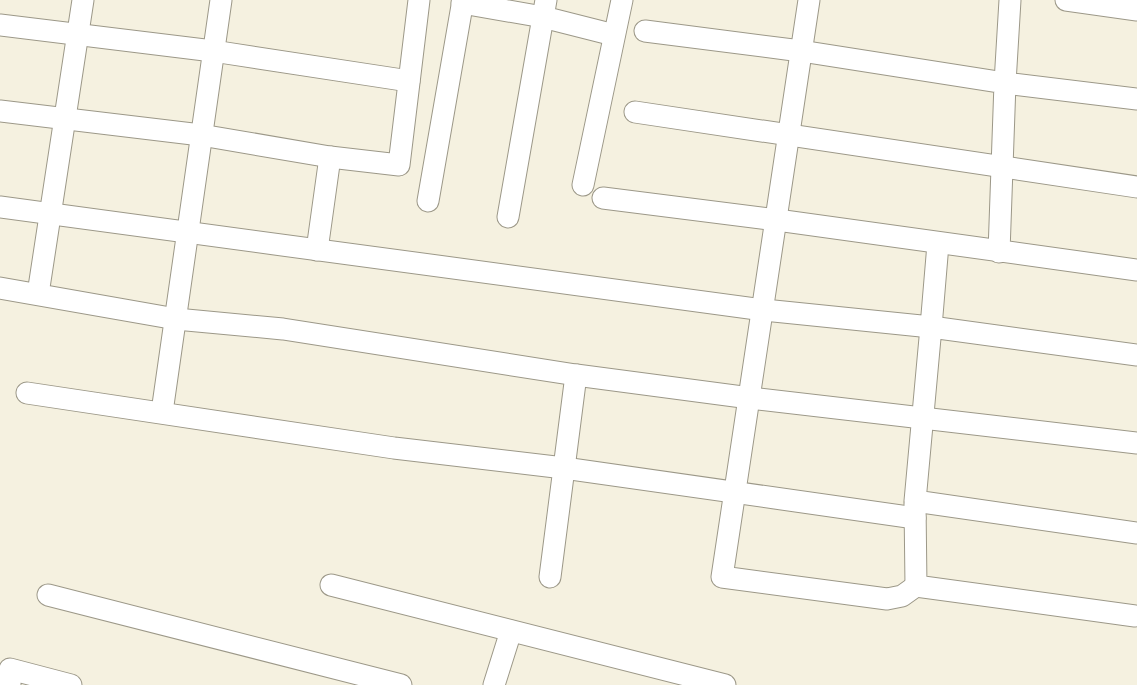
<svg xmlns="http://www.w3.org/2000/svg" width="1137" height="685" viewBox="0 0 1137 685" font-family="'Fira Sans Condensed',sans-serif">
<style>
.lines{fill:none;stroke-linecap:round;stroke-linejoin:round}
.minor-casing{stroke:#9c9888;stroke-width:23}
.minor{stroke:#fff;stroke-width:21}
</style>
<rect width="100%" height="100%" fill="#f5f1e0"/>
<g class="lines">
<!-- minor casing -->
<g class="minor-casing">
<g id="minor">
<polyline points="809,0 722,577 887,599 902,596 916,586"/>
<polyline points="1010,0 1005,83 1137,99"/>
<polyline points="1066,0 1137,10"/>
<polyline points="462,3 543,17 614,35"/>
<polyline points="0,25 213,51 409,81"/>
<polyline points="645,31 801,51 1005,83 999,252"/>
<polyline points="0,111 201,135 330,157 399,165 419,0"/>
<polyline points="635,112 1137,187"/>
<polyline points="583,185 622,0"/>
<polyline points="603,198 777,220 1137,270"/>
<polyline points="428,201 463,0"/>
<polyline points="0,207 764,310 931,327 938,244"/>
<polyline points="508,217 546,0"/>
<polyline points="317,250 330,157"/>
<polyline points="0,288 176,319 283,329 576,375 750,398 1137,443"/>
<polyline points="38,294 83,0"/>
<polyline points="1137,355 931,327 915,501 1137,533"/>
<polyline points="27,393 394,448 564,468 915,518"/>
<polyline points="162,412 221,0"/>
<polyline points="915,504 916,586 1135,616"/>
<polyline points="550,577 576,375"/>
<polyline points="331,585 725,685"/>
<polyline points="48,595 401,685"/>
<polyline points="10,685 10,669 71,685"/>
<polyline points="494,685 511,631"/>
</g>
</g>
<!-- minor -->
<use href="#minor" class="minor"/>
</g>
</svg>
